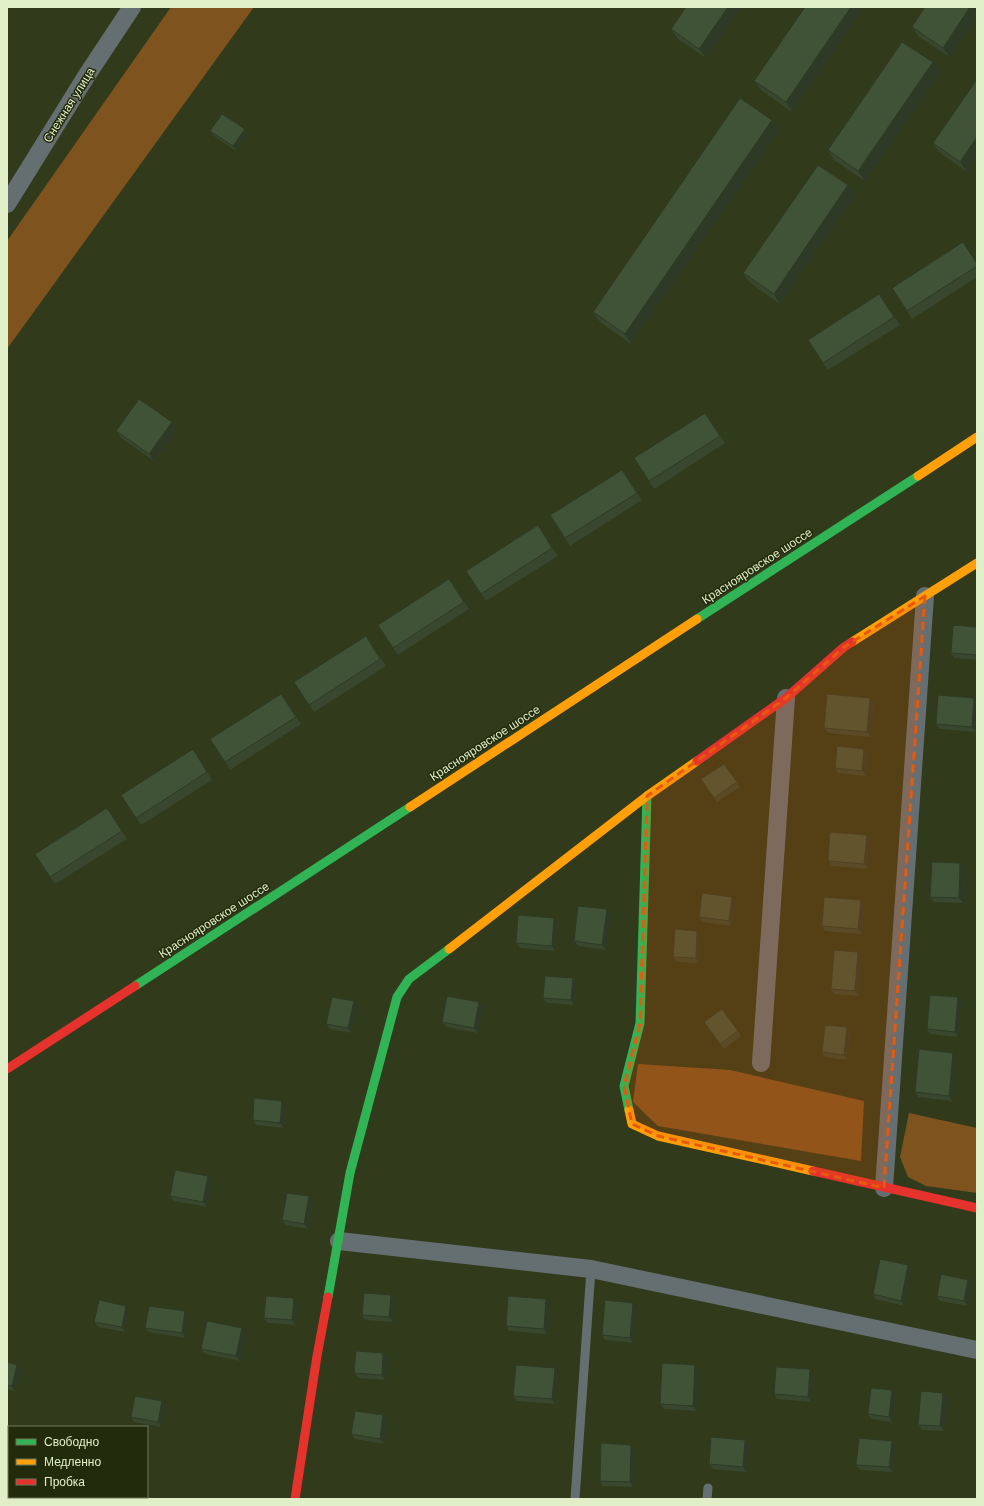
<svg xmlns="http://www.w3.org/2000/svg" width="984" height="1506" viewBox="0 0 984 1506" font-family="'DM Sans',sans-serif">
<style>
.green{fill:#7f531e}
.lines{fill:none;stroke-linecap:round;stroke-linejoin:round}
.lane{stroke:#656f71;stroke-width:9}
.street{stroke:#656f71;stroke-width:18}
.fast{stroke:#30b455;stroke-width:9}
.slow{stroke:#ff9f0a;stroke-width:9}
.jam{stroke:#e5322d;stroke-width:9}
.wall{fill:#38472e}
.shaded-wall{fill:#2e3a26}
.building{fill:#415336;stroke:#2e3a26}
.marked{fill:#e8590c;fill-opacity:0.2;stroke:#e8590c;stroke-width:3;stroke-dasharray:8 5;stroke-linejoin:round}
.labels{text-anchor:middle;dominant-baseline:central;stroke-width:3;stroke-linejoin:round;paint-order:stroke}
.street-label{font-size:12px;fill:#e1efc9;stroke:#222b0c}
</style>
<rect width="100%" height="100%" fill="#313a1a"/>
<!-- green -->
<g class="green">
<polygon points="171,7 254,7 7,349 7,241"/>
<polygon points="638,1064 730,1070 864,1101 861,1161 658,1126 633,1102"/>
<polygon points="909,1113 977,1128 977,1193 926,1186 908,1177 900,1157"/>
</g>
<g class="lines">
<!-- lane -->
<g class="lane">
<polyline points="575,1499 591,1269"/>
<polyline points="707,1499 708,1488"/>
</g>
<!-- street -->
<g class="street">
<polyline points="7,204 87,75 132,7"/>
<polyline points="761,1063 786,698"/>
<polyline points="884,1188 925,596"/>
<polyline points="339,1241 591,1269 977,1350"/>
</g>
<!-- fast -->
<g class="fast">
<polyline points="697,619 918,476"/>
<polyline points="135,986 410,807"/>
<polyline points="629,1110 624,1086 640,1023 647,796"/>
<polyline points="328,1297 350,1173 397,997 409,979 449,949"/>
</g>
<!-- slow -->
<g class="slow">
<polyline points="918,476 977,437"/>
<polyline points="852,642 977,563"/>
<polyline points="410,807 697,619"/>
<polyline points="449,949 647,796 697,761"/>
<polyline points="629,1110 632,1124 658,1136 813,1171"/>
</g>
<!-- jam -->
<g class="jam">
<polyline points="697,761 786,698 844,647 852,642"/>
<polyline points="7,1069 135,986"/>
<polyline points="813,1171 977,1208"/>
<polyline points="295,1499 317,1356 328,1297"/>
</g>
</g>
<!-- wall -->
<g class="wall">
<polygon points="686,7 706,58 678,39 671,29"/>
<polygon points="805,7 792,112 761,90 754,81"/>
<polygon points="925,7 950,57 919,37 912,27"/>
<polygon points="940,72 865,181 834,160 828,150"/>
<polygon points="977,79 967,172 940,153 933,143"/>
<polygon points="245,129 248,134 236,151 214,136 210,131"/>
<polygon points="779,130 631,344 600,322 593,312"/>
<polygon points="855,195 780,304 750,283 743,273"/>
<polygon points="968,250 977,263 977,277 912,319 907,311"/>
<polygon points="879,294 900,325 828,370 823,363"/>
<polygon points="710,420 725,443 654,489 649,481"/>
<polygon points="172,422 177,429 154,461 121,438 116,431"/>
<polygon points="622,470 642,500 570,546 565,538"/>
<polygon points="543,533 558,556 486,601 481,594"/>
<polygon points="449,579 469,609 398,655 393,648"/>
<polygon points="977,627 977,660 954,658 951,653"/>
<polygon points="366,636 386,666 314,712 309,705"/>
<polygon points="281,694 301,724 230,770 225,762"/>
<polygon points="974,698 977,702 977,715 976,732 939,729 936,724"/>
<polygon points="874,703 871,737 828,733 824,728"/>
<polygon points="193,749 212,780 141,825 136,818"/>
<polygon points="868,754 866,776 838,773 835,768"/>
<polygon points="724,764 740,787 717,802 701,779"/>
<polygon points="112,816 127,839 55,884 50,877"/>
<polygon points="870,840 868,869 832,866 828,861"/>
<polygon points="960,863 964,868 963,903 934,902 930,897"/>
<polygon points="735,902 732,926 702,922 699,917"/>
<polygon points="864,905 862,934 825,931 822,926"/>
<polygon points="607,909 610,914 606,950 578,946 574,941"/>
<polygon points="554,918 557,922 555,951 520,948 516,943"/>
<polygon points="697,931 700,936 699,963 677,962 673,957"/>
<polygon points="862,957 859,996 834,994 831,989"/>
<polygon points="573,978 576,983 574,1005 547,1003 543,998"/>
<polygon points="961,1002 958,1037 930,1034 927,1029"/>
<polygon points="357,1006 351,1033 330,1029 326,1024"/>
<polygon points="483,1007 478,1033 446,1027 442,1022"/>
<polygon points="722,1009 741,1036 724,1049 704,1022"/>
<polygon points="847,1027 850,1032 847,1060 825,1057 822,1052"/>
<polygon points="956,1058 952,1101 918,1097 915,1092"/>
<polygon points="286,1106 284,1128 256,1125 253,1120"/>
<polygon points="211,1181 207,1207 174,1201 170,1196"/>
<polygon points="309,1196 313,1201 308,1229 286,1225 282,1220"/>
<polygon points="908,1265 911,1270 904,1306 876,1299 873,1294"/>
<polygon points="972,1285 968,1306 940,1301 937,1296"/>
<polygon points="395,1300 393,1322 365,1320 362,1315"/>
<polygon points="297,1303 295,1325 268,1323 264,1318"/>
<polygon points="550,1304 547,1334 509,1331 506,1326"/>
<polygon points="637,1308 633,1343 605,1340 602,1335"/>
<polygon points="129,1311 125,1332 98,1327 94,1322"/>
<polygon points="188,1316 185,1338 149,1332 145,1328"/>
<polygon points="242,1328 245,1333 240,1361 205,1354 201,1349"/>
<polygon points="383,1353 387,1358 385,1380 358,1378 354,1373"/>
<polygon points="7,1362 17,1365 20,1370 15,1391 7,1389"/>
<polygon points="698,1370 697,1411 664,1409 660,1404"/>
<polygon points="558,1373 555,1404 517,1401 513,1396"/>
<polygon points="814,1374 811,1402 777,1399 774,1394"/>
<polygon points="892,1390 896,1395 892,1422 871,1419 868,1414"/>
<polygon points="947,1398 944,1431 922,1430 918,1425"/>
<polygon points="165,1406 161,1427 134,1422 131,1417"/>
<polygon points="383,1415 387,1420 384,1444 355,1439 351,1434"/>
<polygon points="745,1440 749,1445 747,1472 713,1469 709,1464"/>
<polygon points="895,1446 893,1472 860,1470 856,1465"/>
<polygon points="635,1450 633,1487 603,1486 600,1481"/>
</g>
<!-- shaded-wall -->
<g class="shaded-wall">
<polygon points="728,7 741,7 706,58 699,49"/>
<polygon points="851,7 864,7 792,112 786,102"/>
<polygon points="970,7 977,7 977,16 950,57 943,48"/>
<polygon points="933,62 940,72 865,181 858,171"/>
<polygon points="772,120 779,130 631,344 625,334"/>
<polygon points="245,129 248,134 236,151 233,146"/>
<polygon points="977,137 977,156 967,172 960,162"/>
<polygon points="848,185 855,195 780,304 774,294"/>
<polygon points="172,422 177,429 154,461 149,454"/>
<polygon points="870,698 874,703 871,737 867,732"/>
<polygon points="974,698 977,702 977,715 976,732 972,727"/>
<polygon points="864,749 868,754 866,776 862,771"/>
<polygon points="867,835 870,840 868,869 864,864"/>
<polygon points="960,863 964,868 963,903 959,898"/>
<polygon points="732,897 735,902 732,926 729,921"/>
<polygon points="861,900 864,905 862,934 858,929"/>
<polygon points="607,909 610,914 606,950 602,945"/>
<polygon points="554,918 557,922 555,951 552,946"/>
<polygon points="697,931 700,936 699,963 696,958"/>
<polygon points="858,952 862,957 859,996 855,991"/>
<polygon points="573,978 576,983 574,1005 571,1000"/>
<polygon points="958,997 961,1002 958,1037 955,1032"/>
<polygon points="354,1001 357,1006 351,1033 348,1028"/>
<polygon points="479,1002 483,1007 478,1033 474,1028"/>
<polygon points="847,1027 850,1032 847,1060 844,1055"/>
<polygon points="953,1053 956,1058 952,1101 949,1096"/>
<polygon points="282,1101 286,1106 284,1128 280,1123"/>
<polygon points="208,1176 211,1181 207,1207 203,1202"/>
<polygon points="309,1196 313,1201 308,1229 304,1224"/>
<polygon points="908,1265 911,1270 904,1306 901,1301"/>
<polygon points="968,1280 972,1285 968,1306 964,1301"/>
<polygon points="391,1295 395,1300 393,1322 389,1317"/>
<polygon points="294,1298 297,1303 295,1325 292,1320"/>
<polygon points="546,1299 550,1304 547,1334 544,1329"/>
<polygon points="633,1303 637,1308 633,1343 630,1338"/>
<polygon points="126,1306 129,1311 125,1332 122,1327"/>
<polygon points="185,1311 188,1316 185,1338 182,1333"/>
<polygon points="242,1328 245,1333 240,1361 236,1356"/>
<polygon points="383,1353 387,1358 385,1380 382,1375"/>
<polygon points="17,1365 20,1370 15,1391 12,1386"/>
<polygon points="695,1365 698,1370 697,1411 693,1406"/>
<polygon points="555,1368 558,1373 555,1404 552,1399"/>
<polygon points="810,1369 814,1374 811,1402 808,1397"/>
<polygon points="892,1390 896,1395 892,1422 889,1417"/>
<polygon points="943,1393 947,1398 944,1431 940,1426"/>
<polygon points="162,1401 165,1406 161,1427 158,1422"/>
<polygon points="383,1415 387,1420 384,1444 380,1439"/>
<polygon points="745,1440 749,1445 747,1472 743,1467"/>
<polygon points="892,1441 895,1446 893,1472 889,1467"/>
<polygon points="631,1445 635,1450 633,1487 630,1482"/>
</g>
<!-- building -->
<g class="building">
<polygon points="686,7 728,7 699,49 671,29"/>
<polygon points="805,7 851,7 786,102 754,81"/>
<polygon points="925,7 970,7 943,48 912,27"/>
<polygon points="902,42 933,62 858,171 828,150"/>
<polygon points="977,79 977,137 960,162 933,143"/>
<polygon points="740,98 772,120 625,334 593,312"/>
<polygon points="222,114 245,129 233,146 210,131"/>
<polygon points="818,165 848,185 774,294 743,273"/>
<polygon points="963,242 977,264 977,266 907,311 892,288"/>
<polygon points="879,294 894,317 823,363 808,340"/>
<polygon points="139,399 172,422 149,454 116,431"/>
<polygon points="705,413 720,436 649,481 634,458"/>
<polygon points="622,470 637,493 565,538 550,515"/>
<polygon points="538,525 552,548 481,594 466,571"/>
<polygon points="449,579 464,602 393,648 378,625"/>
<polygon points="953,625 977,627 977,655 951,653"/>
<polygon points="366,636 380,659 309,705 294,682"/>
<polygon points="281,694 296,717 225,762 210,739"/>
<polygon points="827,694 870,698 867,732 824,728"/>
<polygon points="938,695 974,698 972,727 936,724"/>
<polygon points="837,746 864,749 862,771 835,768"/>
<polygon points="193,749 207,772 136,818 121,795"/>
<polygon points="724,764 737,782 714,798 701,779"/>
<polygon points="107,808 122,831 50,877 35,854"/>
<polygon points="830,832 867,835 864,864 828,861"/>
<polygon points="932,862 960,863 959,898 930,897"/>
<polygon points="702,893 732,897 729,921 699,917"/>
<polygon points="824,897 861,900 858,929 822,926"/>
<polygon points="578,906 607,909 602,945 574,941"/>
<polygon points="518,915 554,918 552,946 516,943"/>
<polygon points="675,929 697,931 696,958 673,957"/>
<polygon points="834,950 858,952 855,991 831,989"/>
<polygon points="545,976 573,978 571,1000 543,998"/>
<polygon points="930,995 958,997 955,1032 927,1029"/>
<polygon points="447,996 479,1002 474,1028 442,1022"/>
<polygon points="332,997 354,1001 348,1028 326,1024"/>
<polygon points="722,1009 738,1031 720,1044 704,1022"/>
<polygon points="825,1025 847,1027 844,1055 822,1052"/>
<polygon points="919,1049 953,1053 949,1096 915,1092"/>
<polygon points="254,1098 282,1101 280,1123 253,1120"/>
<polygon points="175,1170 208,1176 203,1202 170,1196"/>
<polygon points="287,1193 309,1196 304,1224 282,1220"/>
<polygon points="880,1259 908,1265 901,1301 873,1294"/>
<polygon points="941,1274 968,1280 964,1301 937,1296"/>
<polygon points="364,1293 391,1295 389,1317 362,1315"/>
<polygon points="266,1296 294,1298 292,1320 264,1318"/>
<polygon points="508,1296 546,1299 544,1329 506,1326"/>
<polygon points="99,1300 126,1306 122,1327 94,1322"/>
<polygon points="605,1300 633,1303 630,1338 602,1335"/>
<polygon points="149,1306 185,1311 182,1333 145,1328"/>
<polygon points="207,1321 242,1328 236,1356 201,1349"/>
<polygon points="356,1351 383,1353 382,1375 354,1373"/>
<polygon points="7,1362 17,1365 12,1386 7,1385"/>
<polygon points="662,1363 695,1365 693,1406 660,1404"/>
<polygon points="516,1365 555,1368 552,1399 513,1396"/>
<polygon points="776,1367 810,1369 808,1397 774,1394"/>
<polygon points="871,1388 892,1390 889,1417 868,1414"/>
<polygon points="921,1391 943,1393 940,1426 918,1425"/>
<polygon points="135,1396 162,1401 158,1422 131,1417"/>
<polygon points="355,1411 383,1415 380,1439 351,1434"/>
<polygon points="711,1437 745,1440 743,1467 709,1464"/>
<polygon points="859,1438 892,1441 889,1467 856,1465"/>
<polygon points="601,1443 631,1445 630,1482 600,1481"/>
</g>
<!-- marked area -->
<path class="marked" d="M 925,596 L 884,1188 L 658,1136 L 632,1124 L 624,1086 L 640,1023 L 647,796 L 786,698 L 844,647 Z"/>
<g class="labels">
<!-- street labels -->
<g class="street-label">
<text transform="translate(69 105) rotate(-58)">Снежная улица</text>
<text transform="translate(757 566) rotate(-33)">Краснояровское шоссе</text>
<text transform="translate(485 743) rotate(-33)">Краснояровское шоссе</text>
<text transform="translate(214 920) rotate(-33)">Краснояровское шоссе</text>
</g>
</g>
<!-- border -->
<rect width="984" height="1506" fill="none" stroke="#e1efc9" stroke-width="16"/>
<!-- legend -->
<rect x="8" y="1426" width="140" height="72" fill="#222b0c" stroke="#6e7958"/>
<rect x="16" y="1439" width="20" height="6" fill="#30b455" stroke="#6e7958"/>
<text x="44" y="1446" font-size="12" fill="#e1efc9">Свободно</text>
<rect x="16" y="1459" width="20" height="6" fill="#ff9f0a" stroke="#6e7958"/>
<text x="44" y="1466" font-size="12" fill="#e1efc9">Медленно</text>
<rect x="16" y="1479" width="20" height="6" fill="#e5322d" stroke="#6e7958"/>
<text x="44" y="1486" font-size="12" fill="#e1efc9">Пробка</text>
</svg>
